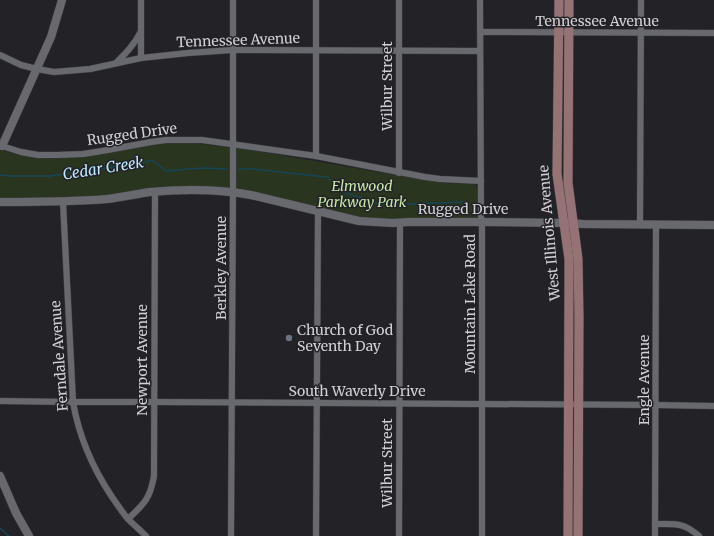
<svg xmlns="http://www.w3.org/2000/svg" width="714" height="536" viewBox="0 0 714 536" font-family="Merriweather,serif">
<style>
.green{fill:#29351f}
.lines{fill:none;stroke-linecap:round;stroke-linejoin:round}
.stream{stroke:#174558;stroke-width:1.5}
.minor-casing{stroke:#3e3e43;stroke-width:7}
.tertiary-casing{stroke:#3e3e43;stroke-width:9}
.secondary-casing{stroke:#3e3e43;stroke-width:10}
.minor{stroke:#68686f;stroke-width:6}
.tertiary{stroke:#68686f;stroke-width:8}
.secondary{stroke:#957274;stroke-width:9}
.worship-dot{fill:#6b7280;stroke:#222227;stroke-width:1.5}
.labels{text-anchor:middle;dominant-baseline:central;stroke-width:3;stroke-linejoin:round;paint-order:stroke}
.street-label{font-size:14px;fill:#d1d1d5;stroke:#222227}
.park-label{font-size:14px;font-style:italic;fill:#c5e7a9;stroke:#222227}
.poi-label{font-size:14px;fill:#d1d1d5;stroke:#222227;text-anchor:start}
.water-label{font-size:15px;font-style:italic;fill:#bee9ff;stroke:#222227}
</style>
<rect width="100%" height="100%" fill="#222227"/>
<!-- green -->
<polygon class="green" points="165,143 192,143 245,149 442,183 474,184 476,186 477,188 477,217 475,220 382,220 359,218 246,191 109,195 43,200 0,199 0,150 18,154 48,159 61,158 104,154 149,145"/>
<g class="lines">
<!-- stream -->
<g class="stream">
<polyline points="239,169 252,169 327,177 346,193 382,205 464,202"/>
<polyline points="0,175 10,176 50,176 141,163 152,160 166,171 202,168 227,169"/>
<polyline points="0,528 9,536"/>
</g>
<!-- minor casing -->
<g class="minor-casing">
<g id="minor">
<polyline points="316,0 316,156"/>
<polyline points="480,0 481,218 482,227 482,536"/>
<polyline points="481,32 714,33"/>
<polyline points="0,55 21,65 37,69 54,72 90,69 141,58 188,53 232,50 480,51"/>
<polyline points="141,58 141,0"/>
<path d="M 116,63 C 126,53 134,45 140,33"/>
<polyline points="2,146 21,152 38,155 57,155 83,154 102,151 151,142 166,140 202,140 316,156 425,177 440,179 481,181"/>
<polyline points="399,173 399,0"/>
<path d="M 63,202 L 73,402 C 79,437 92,467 112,497 C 117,504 122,512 128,519 C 134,525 140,530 146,536"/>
<polyline points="640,225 641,0"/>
<polyline points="0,401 73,402 154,402 656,405 714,406"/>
<path d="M 128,519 C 144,504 150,499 154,476 L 155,192"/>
<path d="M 655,524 C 676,524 683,522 699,536"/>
<polyline points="231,536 233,187 233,0"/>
<polyline points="316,536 318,212"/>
<polyline points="399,536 400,223"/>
<polyline points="655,536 656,224"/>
</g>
</g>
<!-- tertiary casing -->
<g class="tertiary-casing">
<g id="tertiary">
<polyline points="0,145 2,146 51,37 62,0"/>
<path d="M 0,202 C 36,202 72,202 107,199 C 122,197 136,194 150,192 C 183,189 218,189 251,195 L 359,221 L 393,223 L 408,222 L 481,222 L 563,223 L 583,224 L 714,225"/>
<polyline points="0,476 16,513 29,536"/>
</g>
</g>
<!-- secondary casing -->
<g class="secondary-casing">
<g id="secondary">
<polyline points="559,0 557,174 569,259 569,278 568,536"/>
<polyline points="569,0 568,183 578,259 579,317 578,536"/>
</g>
</g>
<!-- minor -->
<use href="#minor" class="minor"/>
<!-- tertiary -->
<use href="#tertiary" class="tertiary"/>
<!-- secondary -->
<use href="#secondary" class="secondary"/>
</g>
<!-- markers -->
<circle class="worship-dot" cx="289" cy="338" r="4"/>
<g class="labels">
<!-- street labels -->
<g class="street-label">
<text x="597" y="21">Tennessee Avenue</text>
<text transform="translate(238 40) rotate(-2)">Tennessee Avenue</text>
<text transform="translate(387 86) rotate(-90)">Wilbur Street</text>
<text transform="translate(132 134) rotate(-8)">Rugged Drive</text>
<text x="463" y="209">Rugged Drive</text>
<text transform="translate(549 233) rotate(-95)">West Illinois Avenue</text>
<text transform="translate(221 268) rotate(-90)">Berkley Avenue</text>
<text transform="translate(470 304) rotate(-90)">Mountain Lake Road</text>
<text transform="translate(59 356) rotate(-94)">Ferndale Avenue</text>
<text transform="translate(142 360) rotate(-90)">Newport Avenue</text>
<text transform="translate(644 380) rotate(-90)">Engle Avenue</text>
<text x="357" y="391">South Waverly Drive</text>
<text transform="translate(387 463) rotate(-90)">Wilbur Street</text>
</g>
<!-- park labels -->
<g class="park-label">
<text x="362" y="186">Elmwood<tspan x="362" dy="16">Parkway Park</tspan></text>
</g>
<!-- poi labels -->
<g class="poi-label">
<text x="297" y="330">Church of God<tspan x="297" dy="16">Seventh Day</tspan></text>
</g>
<!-- water labels -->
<g class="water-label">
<text transform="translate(103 168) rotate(-9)">Cedar Creek</text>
</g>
</g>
</svg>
